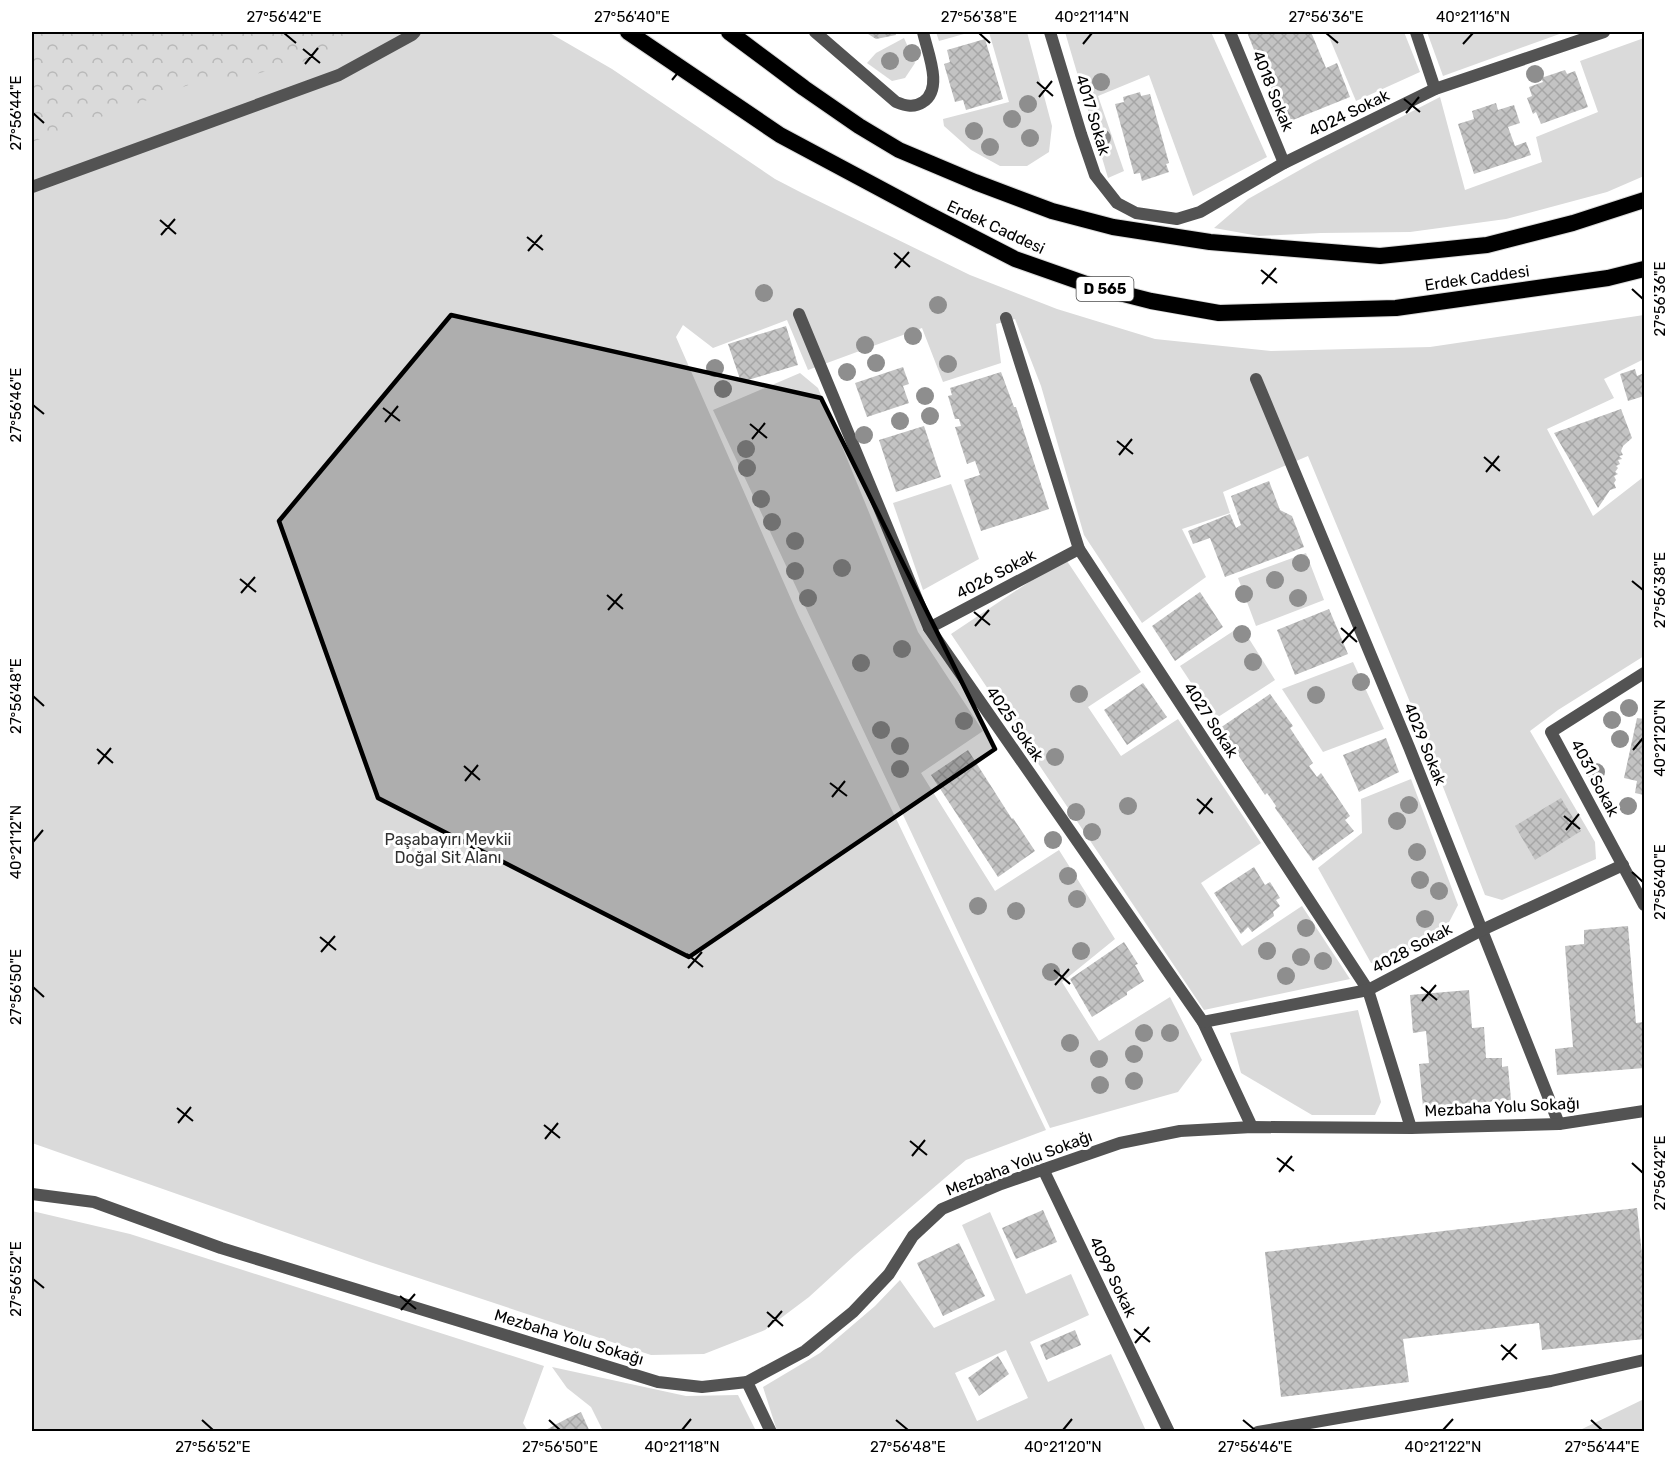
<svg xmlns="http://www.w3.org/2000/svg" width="1676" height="1463" viewBox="0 0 1676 1463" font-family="Rubik,sans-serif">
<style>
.green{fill:#dadada;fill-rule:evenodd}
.forest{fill:url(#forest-crowns)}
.building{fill:url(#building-cross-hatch)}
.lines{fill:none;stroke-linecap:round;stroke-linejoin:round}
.trunk-casing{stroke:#dbdbdb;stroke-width:18}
.service{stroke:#535353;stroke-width:12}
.minor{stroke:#535353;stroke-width:12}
.trunk{stroke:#000;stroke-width:16}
.tree{fill:#8e8e8e}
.marked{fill:#000;fill-opacity:0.2;stroke:#000;stroke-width:4.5;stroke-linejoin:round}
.ticks{fill:none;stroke:#000;stroke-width:2}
.labels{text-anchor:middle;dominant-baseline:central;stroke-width:6;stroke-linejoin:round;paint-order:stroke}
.shield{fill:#fff;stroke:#4c4c4c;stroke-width:1.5}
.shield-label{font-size:15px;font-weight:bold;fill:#000}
.street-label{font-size:16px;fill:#000;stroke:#fff}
.park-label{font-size:16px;fill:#313131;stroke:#fff}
.neatline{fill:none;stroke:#000;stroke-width:2}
.ticks-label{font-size:15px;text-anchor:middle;fill:#000}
</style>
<defs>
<pattern id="forest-crowns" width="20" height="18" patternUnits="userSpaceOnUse" patternTransform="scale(1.5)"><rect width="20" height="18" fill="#dadada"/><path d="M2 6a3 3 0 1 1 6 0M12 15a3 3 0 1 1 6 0" fill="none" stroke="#b9b9b9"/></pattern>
<pattern id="building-cross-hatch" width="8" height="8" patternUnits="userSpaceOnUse" patternTransform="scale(1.5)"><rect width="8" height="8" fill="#c3c3c3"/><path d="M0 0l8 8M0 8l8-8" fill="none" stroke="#a6a6a6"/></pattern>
</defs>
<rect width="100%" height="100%" fill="#fff"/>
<!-- green -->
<g class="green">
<polygon points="32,32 548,32 612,69 775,179 802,193 970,275 1057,309 1155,339 1271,351 1430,347 1644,315 1644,359 1604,379 1614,398 1547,429 1593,516 1642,478 1644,473 1644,656 1558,710 1530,731 1595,842 1596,859 1502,900 1485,895 1412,707 1308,456 1223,492 1230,513 1182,529 1206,577 1142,623 1084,535 1041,386 1015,319 996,324 1001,363 943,382 922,328 808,370 787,320 713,348 683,325 676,337 798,615 1046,1130 966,1160 855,1255 809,1297 765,1330 704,1354 651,1355 370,1262 32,1143"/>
<polygon points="936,32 971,32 939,41"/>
<polygon points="989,32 1027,32 1052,126 1049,152 1027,166 1000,166 971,150 944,126 943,119 1009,102"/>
<polygon points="1065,32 1211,32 1267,157 1193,196 1149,75 1098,96 1124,171 1108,178"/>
<polygon points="1327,32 1404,32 1420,72 1356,101"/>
<polygon points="1427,32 1565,32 1443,76"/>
<polygon points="904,38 915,63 905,78 892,81 867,63 876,53"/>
<polygon points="1644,38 1644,176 1607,192 1506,219 1410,232 1321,233 1259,236 1214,228 1248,199 1314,162 1440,97 1465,190 1542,162 1536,137 1598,112 1580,61"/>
<polygon points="800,373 818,388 918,632 983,731 921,773 995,891 1059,850 1115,939 1062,982 1099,1041 1170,997 1202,1060 1178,1092 1050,1128 713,410"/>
<polygon points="951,484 979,559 923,590 893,503"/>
<polygon points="1306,553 1324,600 1256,626 1238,578"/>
<polygon points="1065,558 1141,672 1088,707 1121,756 1178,719 1261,843 1201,883 1242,946 1302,906 1350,979 1204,1010 951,634"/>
<polygon points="1241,626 1275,680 1215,719 1180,666"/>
<polygon points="1353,662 1384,729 1323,752 1282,689"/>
<polygon points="1411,779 1458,905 1446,928 1389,965 1371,963 1318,868 1362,833 1361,799"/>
<polygon points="1358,1010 1381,1102 1375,1115 1312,1115 1241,1073 1230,1033"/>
<polygon points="32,1211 130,1234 544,1366 523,1423 528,1431 32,1431"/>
<path d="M 990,1212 L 1026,1294 L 1071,1274 L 1089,1315 L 1030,1342 L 1048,1382 L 1111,1354 L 1146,1431 L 777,1431 L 763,1387 L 820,1353 L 875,1306 L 900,1280 L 934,1328 L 995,1300 L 962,1225 ZM 1006,1350 L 1028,1398 L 977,1421 L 955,1373 Z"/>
<polygon points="552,1367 686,1396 738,1395 756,1431 603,1431 591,1407 567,1388"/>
<polygon points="1644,1399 1644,1431 1578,1431"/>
</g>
<!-- forest -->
<polygon class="forest" points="32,32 352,32 351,37 309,60 248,76 194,83 32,142"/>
<!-- building -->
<g class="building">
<polygon points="865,32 895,32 896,35 876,39"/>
<polygon points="1247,32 1311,32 1326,68 1337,63 1350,97 1283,124"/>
<polygon points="985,39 1003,99 966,110 963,100 955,102 944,64 950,62 947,50"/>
<polygon points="1565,70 1567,74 1575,71 1588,107 1541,124 1536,112 1533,114 1527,98 1532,96 1529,87 1543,82 1541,78"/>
<polygon points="1140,92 1141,96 1150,94 1169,163 1166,164 1169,172 1142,181 1140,173 1134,174 1115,104 1124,102 1123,97"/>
<polygon points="1496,103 1498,110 1514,105 1520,123 1508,127 1515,146 1526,142 1531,155 1474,174 1458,124 1474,119 1472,111"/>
<polygon points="786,326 798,365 741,382 728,344"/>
<polygon points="903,367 909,384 903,386 909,403 867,417 855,383"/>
<polygon points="1635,369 1637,376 1644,373 1644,396 1628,401 1620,374"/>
<polygon points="1001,372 1014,407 1016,407 1049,509 981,531 964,480 980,475 975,461 967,464 955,427 961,426 959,419 955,419 948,396 952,395 950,388"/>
<polygon points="1621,409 1632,438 1623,446 1621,451 1623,455 1619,456 1622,459 1618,460 1620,464 1616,466 1618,468 1615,472 1618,474 1614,476 1616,480 1614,483 1616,488 1610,490 1598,508 1554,433"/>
<polygon points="924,426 941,477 896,492 879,440"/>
<polygon points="1269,481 1280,510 1292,516 1304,547 1225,577 1210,538 1193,544 1188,531 1230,514 1236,528 1241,525 1231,496"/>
<polygon points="1200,592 1223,627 1175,661 1152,626"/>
<polygon points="1329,609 1348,654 1295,675 1277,630"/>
<polygon points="1143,683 1167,717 1127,745 1104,710"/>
<polygon points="1270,694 1293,726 1290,728 1313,763 1309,766 1317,777 1321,773 1350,816 1345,820 1354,831 1313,861 1275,808 1276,806 1267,793 1265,795 1220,728"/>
<polygon points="1637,718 1644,719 1644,795 1635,793 1637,781 1624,778"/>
<polygon points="1386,738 1399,772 1359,792 1343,755"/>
<polygon points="968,750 1012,819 1013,818 1035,851 998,877 931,775"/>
<polygon points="1561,798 1581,831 1535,860 1515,826"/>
<polygon points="1254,867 1265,885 1270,882 1280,898 1276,900 1280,906 1273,912 1274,916 1252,932 1248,927 1241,934 1214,893"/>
<polygon points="1628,926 1636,1023 1644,1022 1644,1068 1557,1075 1555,1049 1573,1047 1565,946 1584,944 1584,930"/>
<polygon points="1124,942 1138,964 1135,965 1144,981 1127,992 1127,995 1092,1017 1070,979"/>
<polygon points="1469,990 1472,1028 1484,1027 1486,1058 1502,1058 1502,1067 1508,1066 1511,1100 1423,1107 1419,1064 1429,1063 1426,1031 1413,1033 1410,995"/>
<polygon points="1637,1208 1644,1273 1644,1339 1542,1350 1539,1323 1403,1339 1409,1382 1281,1397 1265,1252"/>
<polygon points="1043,1210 1057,1242 1016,1259 1002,1228"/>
<polygon points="959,1243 985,1296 943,1316 917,1263"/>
<polygon points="1075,1330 1081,1345 1046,1360 1040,1345"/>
<polygon points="998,1356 1009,1374 979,1396 968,1378"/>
<polygon points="581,1412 590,1432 542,1432 568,1418"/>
</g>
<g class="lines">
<!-- trunk casing -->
<g class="trunk-casing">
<g id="trunk">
<polyline points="628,32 780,135 924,212 1015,259 1092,286 1151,301 1219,313 1396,308 1608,278 1644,269"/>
<polyline points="729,32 804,88 859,126 899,150 975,182 1052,211 1113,227 1210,242 1380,256 1487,245 1573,223 1644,200"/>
</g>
</g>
<!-- service -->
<g class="service">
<path d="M 815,32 L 896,102 C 906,106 914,108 923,102 C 944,89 927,51 923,32"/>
<polyline points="1050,32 1081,134 1095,175 1117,203 1136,213 1177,219 1200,212 1284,163 1435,89 1604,32"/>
<polyline points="1230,32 1284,163"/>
<polyline points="1416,32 1435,89"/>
<polyline points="32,187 339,75 412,35 415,32"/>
<polyline points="799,314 929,628 1203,1022 1252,1127"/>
<polyline points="1006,318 1079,549 1368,990 1411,1128"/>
<polyline points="1256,379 1409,747 1559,1124"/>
<polyline points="929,628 1079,549"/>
<polyline points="1644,673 1551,732 1644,905"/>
<polyline points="1203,1022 1368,990 1482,930 1623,865"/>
<polyline points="1043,1169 1169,1432"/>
<polyline points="747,1382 771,1432"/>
<polyline points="1258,1432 1551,1381 1644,1360"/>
</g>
<!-- minor -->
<polyline class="minor" points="32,1194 94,1202 221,1248 528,1342 658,1382 702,1387 747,1382 805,1351 853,1312 889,1274 913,1236 942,1209 1001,1184 1120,1143 1180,1131 1252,1127 1411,1128 1559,1124 1644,1111"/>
<!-- trunk -->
<use href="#trunk" class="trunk"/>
</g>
<!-- trees -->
<g class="tree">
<circle cx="912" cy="53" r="9"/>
<circle cx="890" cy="61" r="9"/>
<circle cx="1535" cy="74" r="9"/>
<circle cx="1101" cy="82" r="9"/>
<circle cx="1028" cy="104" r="9"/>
<circle cx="1012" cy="119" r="9"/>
<circle cx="974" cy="131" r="9"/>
<circle cx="1030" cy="138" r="9"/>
<circle cx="1102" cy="138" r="9"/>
<circle cx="990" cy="147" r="9"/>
<circle cx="764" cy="293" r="9"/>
<circle cx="938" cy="305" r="9"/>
<circle cx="913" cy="336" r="9"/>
<circle cx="865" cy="345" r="9"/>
<circle cx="876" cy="363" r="9"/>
<circle cx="948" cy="364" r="9"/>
<circle cx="715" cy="368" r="9"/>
<circle cx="847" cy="372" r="9"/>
<circle cx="723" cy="389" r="9"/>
<circle cx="925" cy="396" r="9"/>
<circle cx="930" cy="416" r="9"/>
<circle cx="900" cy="421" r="9"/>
<circle cx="864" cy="435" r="9"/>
<circle cx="746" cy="449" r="9"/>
<circle cx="747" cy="468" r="9"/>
<circle cx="761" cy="499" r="9"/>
<circle cx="772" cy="522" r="9"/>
<circle cx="795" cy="541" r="9"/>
<circle cx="1301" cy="563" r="9"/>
<circle cx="842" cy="568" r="9"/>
<circle cx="795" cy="571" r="9"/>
<circle cx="1275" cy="580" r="9"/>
<circle cx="1244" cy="594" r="9"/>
<circle cx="808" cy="598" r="9"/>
<circle cx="1298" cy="598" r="9"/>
<circle cx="1242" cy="634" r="9"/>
<circle cx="902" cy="649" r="9"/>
<circle cx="1253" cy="662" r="9"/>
<circle cx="861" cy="663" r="9"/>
<circle cx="1361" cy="682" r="9"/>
<circle cx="1079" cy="694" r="9"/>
<circle cx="1316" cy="695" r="9"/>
<circle cx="1629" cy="708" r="9"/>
<circle cx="1612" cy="720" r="9"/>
<circle cx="964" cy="721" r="9"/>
<circle cx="881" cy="730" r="9"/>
<circle cx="1620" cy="739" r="9"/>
<circle cx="900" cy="746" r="9"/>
<circle cx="1055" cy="757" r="9"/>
<circle cx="900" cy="769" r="9"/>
<circle cx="1596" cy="772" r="9"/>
<circle cx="1409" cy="805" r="9"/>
<circle cx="1128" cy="806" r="9"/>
<circle cx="1628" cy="806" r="9"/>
<circle cx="1076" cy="812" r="9"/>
<circle cx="1397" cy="821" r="9"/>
<circle cx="1092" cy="832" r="9"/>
<circle cx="1053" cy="840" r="9"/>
<circle cx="1417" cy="852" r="9"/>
<circle cx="1068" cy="876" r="9"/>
<circle cx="1420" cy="880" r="9"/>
<circle cx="1439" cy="891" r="9"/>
<circle cx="1077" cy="899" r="9"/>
<circle cx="978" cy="906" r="9"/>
<circle cx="1016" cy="911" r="9"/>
<circle cx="1425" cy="919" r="9"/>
<circle cx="1306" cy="928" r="9"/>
<circle cx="1081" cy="951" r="9"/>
<circle cx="1267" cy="951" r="9"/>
<circle cx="1301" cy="957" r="9"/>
<circle cx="1323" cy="961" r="9"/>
<circle cx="1051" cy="972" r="9"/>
<circle cx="1286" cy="976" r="9"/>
<circle cx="1144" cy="1033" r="9"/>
<circle cx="1170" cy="1033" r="9"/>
<circle cx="1070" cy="1043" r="9"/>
<circle cx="1134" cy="1054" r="9"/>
<circle cx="1099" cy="1059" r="9"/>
<circle cx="1134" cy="1081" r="9"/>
<circle cx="1100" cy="1085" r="9"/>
</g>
<!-- marked area -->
<path class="marked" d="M 451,315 L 821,398 L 995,749 L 689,957 L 378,798 L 279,521 Z"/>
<!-- ticks -->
<path class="ticks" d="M 284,33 L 296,43M 632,33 L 643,43M 979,33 L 990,43M 1326,33 L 1338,43M 1083,44 L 1092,33M 1463,44 L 1473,33M 303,49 L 320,63M 305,64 L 318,48M 670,66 L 687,79M 672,80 L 685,64M 1037,82 L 1053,96M 1039,97 L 1052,81M 1404,99 L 1420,112M 33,113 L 44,123M 1406,113 L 1419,97M 160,220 L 176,234M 161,235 L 175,219M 527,237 L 543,250M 528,251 L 542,235M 894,253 L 910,267M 895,268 L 909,252M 1261,270 L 1277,283M 1262,284 L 1276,268M 1632,289 L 1643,299M 33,405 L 44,414M 383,408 L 400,421M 385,422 L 398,406M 750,424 L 767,438M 752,439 L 765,423M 1117,441 L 1133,454M 1119,455 L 1132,439M 1484,457 L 1500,471M 1486,472 L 1499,456M 240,579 L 256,592M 1632,581 L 1643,590M 241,593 L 255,577M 607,595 L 623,609M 608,610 L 622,594M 974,612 L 990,625M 975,626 L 989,610M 1341,628 L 1357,642M 1342,643 L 1356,627M 33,696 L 44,706M 97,749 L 113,763M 1633,750 L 1643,738M 98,764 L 111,748M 464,766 L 480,780M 465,781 L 478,765M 830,783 L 847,796M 832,797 L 845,781M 1197,799 L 1213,813M 1199,814 L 1212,798M 1564,816 L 1580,829M 1566,830 L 1579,814M 33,842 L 43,830M 1632,872 L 1643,882M 320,937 L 336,950M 321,952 L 335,936M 687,954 L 703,967M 688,968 L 702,952M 1054,970 L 1070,984M 1055,985 L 1069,969M 33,987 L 44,997M 1421,987 L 1437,1000M 1422,1001 L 1436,985M 177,1108 L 193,1121M 178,1123 L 191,1107M 544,1125 L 560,1138M 545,1139 L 558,1123M 910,1141 L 927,1155M 912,1156 L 925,1140M 1277,1158 L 1294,1171M 1632,1163 L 1643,1173M 1279,1172 L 1292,1156M 33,1279 L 44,1288M 400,1296 L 416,1309M 401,1310 L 415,1294M 767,1312 L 783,1326M 768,1327 L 782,1311M 1134,1329 L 1150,1342M 1135,1343 L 1149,1327M 1501,1345 L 1517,1359M 1502,1360 L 1516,1344M 202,1420 L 213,1430M 549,1420 L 560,1430M 896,1420 L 908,1430M 1243,1420 L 1255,1430M 1591,1420 L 1602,1430M 682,1430 L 691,1419M 1063,1430 L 1072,1419M 1443,1430 L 1453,1419"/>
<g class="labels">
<!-- shield labels -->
<rect class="shield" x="1076.5" y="277" width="57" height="24" rx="4.5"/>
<g class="shield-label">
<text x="1105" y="289">D 565</text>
</g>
<!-- street labels -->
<g class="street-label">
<text transform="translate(1273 91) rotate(68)">4018 Sokak</text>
<text transform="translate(1349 113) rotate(-26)">4024 Sokak</text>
<text transform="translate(1093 115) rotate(73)">4017 Sokak</text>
<text transform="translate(996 227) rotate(25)">Erdek Caddesi</text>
<text transform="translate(1477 278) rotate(-8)">Erdek Caddesi</text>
<text transform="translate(996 574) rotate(-28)">4026 Sokak</text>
<text transform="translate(1211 720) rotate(57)">4027 Sokak</text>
<text transform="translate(1015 724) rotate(55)">4025 Sokak</text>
<text transform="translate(1425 744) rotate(68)">4029 Sokak</text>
<text transform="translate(1595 778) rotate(62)">4031 Sokak</text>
<text transform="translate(1412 948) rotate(-28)">4028 Sokak</text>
<text transform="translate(1502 1107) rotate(-3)">Mezbaha Yolu Sokağı</text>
<text transform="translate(1019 1163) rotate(-21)">Mezbaha Yolu Sokağı</text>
<text transform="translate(1113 1277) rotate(64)">4099 Sokak</text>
<text transform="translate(569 1337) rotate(17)">Mezbaha Yolu Sokağı</text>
</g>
<!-- park labels -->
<g class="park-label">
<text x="448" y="839">Paşabayırı Mevkii<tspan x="448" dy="18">Doğal Sit Alanı</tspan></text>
</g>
</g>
<!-- border -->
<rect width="1676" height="1463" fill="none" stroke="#ffffff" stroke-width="66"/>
<rect x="33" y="33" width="1610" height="1397" class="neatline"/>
<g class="ticks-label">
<text x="284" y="22">27°56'42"E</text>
<text x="632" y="22">27°56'40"E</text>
<text x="979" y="22">27°56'38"E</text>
<text x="1092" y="22">40°21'14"N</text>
<text x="1326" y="22">27°56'36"E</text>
<text x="1473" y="22">40°21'16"N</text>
<text transform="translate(16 113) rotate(-90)" y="5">27°56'44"E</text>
<text transform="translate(1660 299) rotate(-90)" y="5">27°56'36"E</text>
<text transform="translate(16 405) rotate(-90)" y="5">27°56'46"E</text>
<text transform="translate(1660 590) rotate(-90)" y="5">27°56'38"E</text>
<text transform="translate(16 696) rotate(-90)" y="5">27°56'48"E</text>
<text transform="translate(1660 738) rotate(-90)" y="5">40°21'20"N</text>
<text transform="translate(16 842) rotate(-90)" y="5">40°21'12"N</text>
<text transform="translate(1660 882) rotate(-90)" y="5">27°56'40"E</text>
<text transform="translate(16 987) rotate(-90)" y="5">27°56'50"E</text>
<text transform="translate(1660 1173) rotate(-90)" y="5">27°56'42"E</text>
<text transform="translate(16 1279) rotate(-90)" y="5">27°56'52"E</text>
<text x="213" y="1452">27°56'52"E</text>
<text x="560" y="1452">27°56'50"E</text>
<text x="682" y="1452">40°21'18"N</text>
<text x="908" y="1452">27°56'48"E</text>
<text x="1063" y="1452">40°21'20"N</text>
<text x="1255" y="1452">27°56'46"E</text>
<text x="1443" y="1452">40°21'22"N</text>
<text x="1602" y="1452">27°56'44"E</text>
</g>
</svg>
